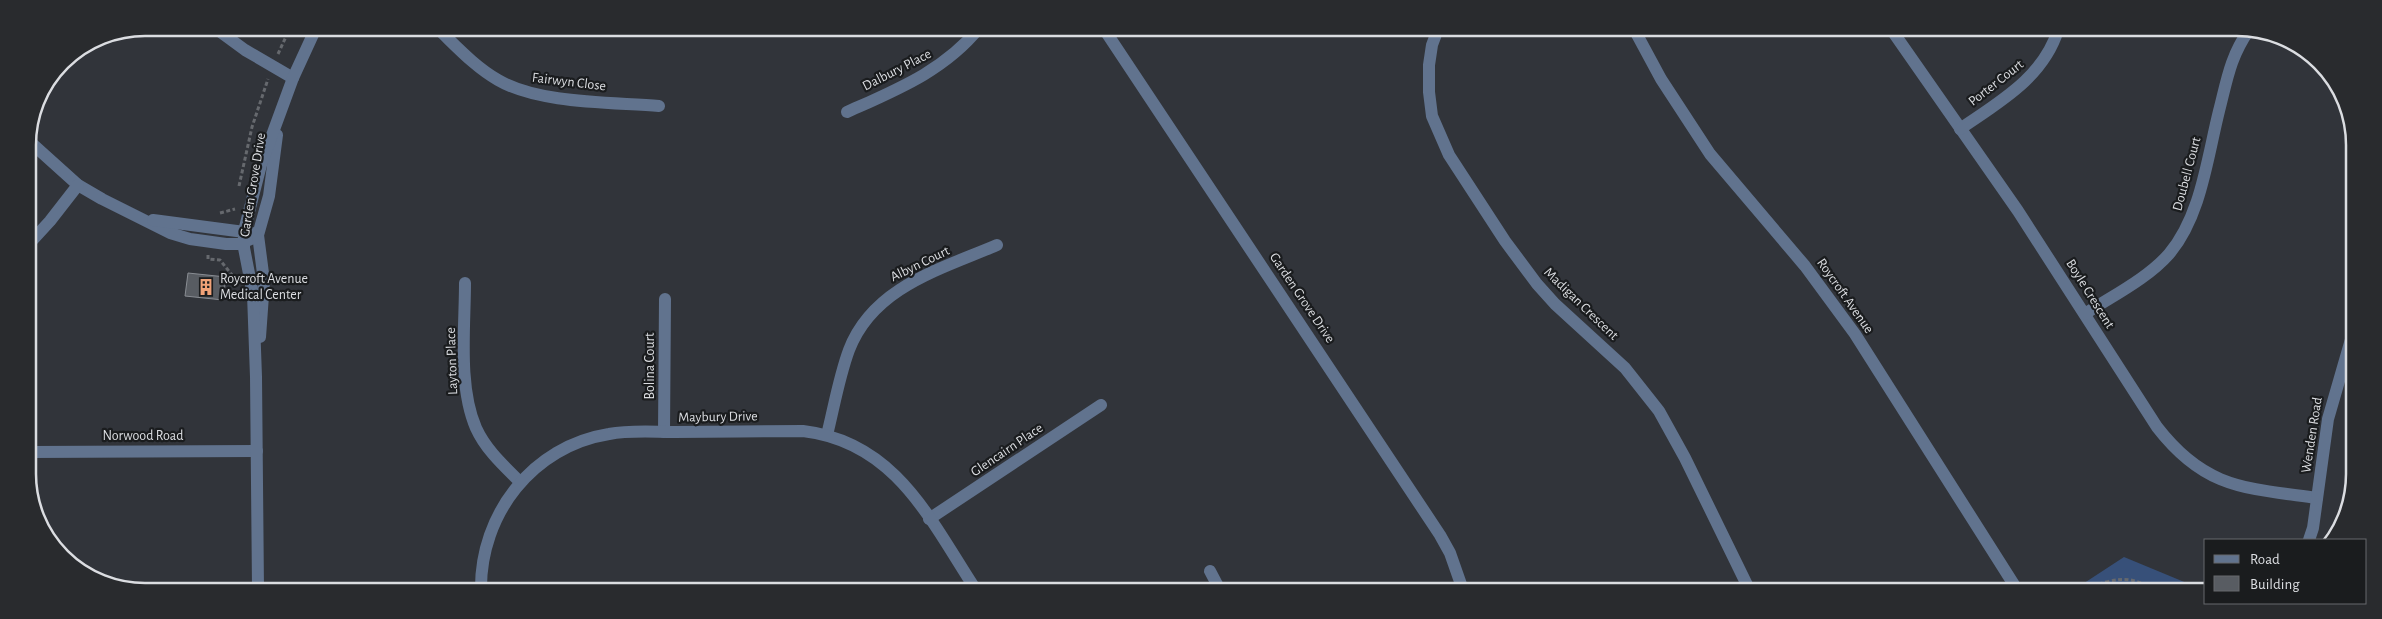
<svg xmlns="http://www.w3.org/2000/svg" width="2382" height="619" viewBox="0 0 2382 619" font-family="'Alegreya Sans',sans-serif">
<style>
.green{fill:#375079}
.building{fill:#585c62;stroke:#898d93}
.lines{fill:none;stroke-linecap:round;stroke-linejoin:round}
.path{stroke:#66696e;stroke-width:3;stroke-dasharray:4 2.5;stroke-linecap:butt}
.minor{stroke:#61738e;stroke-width:12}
.labels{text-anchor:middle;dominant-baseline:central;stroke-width:4.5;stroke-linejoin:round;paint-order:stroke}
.street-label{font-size:14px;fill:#dbdde1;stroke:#1a1c1e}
.poi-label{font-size:14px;fill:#dbdde1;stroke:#1a1c1e;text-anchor:start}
.rim{fill:none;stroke:#dbdde1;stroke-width:2.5}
</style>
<rect width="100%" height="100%" fill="#31343a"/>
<!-- green -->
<polygon class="green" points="2124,557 2206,591 2072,591"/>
<!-- building -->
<polygon class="building" points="188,273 226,277 223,300 185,296"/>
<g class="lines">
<!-- path -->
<g class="path">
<polyline points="278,54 290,28"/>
<polyline points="239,186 252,127 268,79"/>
<polyline points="220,213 235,209"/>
<polyline points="208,255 208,259 220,260 232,275 233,281"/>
<path d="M 2088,591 C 2093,586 2099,584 2106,582 C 2126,577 2137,579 2154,591"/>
</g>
<!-- minor -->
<g class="minor">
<polyline points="215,28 245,50 293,78"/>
<path d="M 437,28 C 456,46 475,67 498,80 C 539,104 612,102 659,106"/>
<polyline points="1104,29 1440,535 1450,553 1463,590"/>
<polyline points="1438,29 1432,45 1429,65 1429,92 1432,116 1449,155 1505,241 1537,284 1555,304 1625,368 1659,411 1685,458 1750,591"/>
<polyline points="1634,29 1661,79 1710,154 1805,266 1855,334 2018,591"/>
<path d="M 1891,29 L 2018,211 L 2157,427 C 2205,489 2245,488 2317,498"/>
<path d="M 847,112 C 896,90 944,71 979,28"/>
<path d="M 1960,129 C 1999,102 2043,78 2058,30"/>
<polyline points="28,140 78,185 102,199 170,233 190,239 226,244 239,244 251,239"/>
<polyline points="153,220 252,233"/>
<polyline points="28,245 50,221 78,185"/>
<path d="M 465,283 C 465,327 458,387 476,428 C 486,450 504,466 520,482"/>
<path d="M 2085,314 C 2112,296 2147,279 2169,254 C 2201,216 2207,159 2219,111 C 2227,80 2230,57 2249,30"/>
<polyline points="260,337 264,281 258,235 269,196 277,135"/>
<polyline points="664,432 665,299"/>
<path d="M 827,435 C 834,407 839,377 849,350 C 873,287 941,269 997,245"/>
<polyline points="30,452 257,451"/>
<polyline points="929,519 1101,405"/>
<polyline points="2309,540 2313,528 2328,419 2352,336"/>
<polyline points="1210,571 1220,590"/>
<polyline points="258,589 256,377 253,294 244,248 244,231 261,165 293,78 316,28"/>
<path d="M 481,590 C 480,514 533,446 609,434 C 630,430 653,432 674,432 C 717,432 760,431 803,431 C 896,442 930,520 976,590"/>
</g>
</g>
<!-- icons -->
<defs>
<g id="building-bare" transform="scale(1.35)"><path d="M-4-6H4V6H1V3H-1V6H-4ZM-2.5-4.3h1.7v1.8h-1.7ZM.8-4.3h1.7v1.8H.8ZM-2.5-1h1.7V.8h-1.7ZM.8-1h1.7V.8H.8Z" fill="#f0a278" stroke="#1a1c1e" stroke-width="2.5" paint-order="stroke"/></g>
</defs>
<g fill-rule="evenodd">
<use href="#building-bare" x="206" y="287"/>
</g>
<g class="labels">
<!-- street labels -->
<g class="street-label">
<text transform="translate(897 70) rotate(-27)">Dalbury Place</text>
<text transform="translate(569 82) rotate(7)">Fairwyn Close</text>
<text transform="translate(1996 83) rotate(-38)">Porter Court</text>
<text transform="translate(2187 174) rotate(-75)">Doubell Court</text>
<text transform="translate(253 185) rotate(-81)">Garden Grove Drive</text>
<text transform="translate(920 264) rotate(-26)">Albyn Court</text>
<text transform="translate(2090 294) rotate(58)">Boyle Crescent</text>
<text transform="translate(1845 296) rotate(55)">Roycroft Avenue</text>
<text transform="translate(1302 298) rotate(56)">Garden Grove Drive</text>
<text transform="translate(1581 304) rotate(44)">Madigan Crescent</text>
<text transform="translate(452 361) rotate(-92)">Layton Place</text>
<text transform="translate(650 366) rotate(-90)">Bolina Court</text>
<text transform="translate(718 417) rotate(-1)">Maybury Drive</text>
<text transform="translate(2312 435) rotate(-81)">Wenden Road</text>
<text x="143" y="436">Norwood Road</text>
<text transform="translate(1007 450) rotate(-34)">Glencairn Place</text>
</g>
<!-- poi labels -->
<g class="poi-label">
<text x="220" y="279">Roycroft Avenue<tspan x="220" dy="16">Medical Center</tspan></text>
</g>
</g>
<!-- crop -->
<path d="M0 0H2382V619H0ZM145 36H2237A109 109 0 0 1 2346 145V474A109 109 0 0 1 2237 583H145A109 109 0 0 1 36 474V145A109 109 0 0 1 145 36Z" fill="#292b2e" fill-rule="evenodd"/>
<path class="rim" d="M145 36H2237A109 109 0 0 1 2346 145V474A109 109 0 0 1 2237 583H145A109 109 0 0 1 36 474V145A109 109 0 0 1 145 36Z"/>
<!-- legend -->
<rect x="2204" y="539" width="162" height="65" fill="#1a1c1e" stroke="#67696c"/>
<rect x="2214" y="555" width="25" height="8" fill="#61738e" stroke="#67696c"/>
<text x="2250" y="564" font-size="15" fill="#dbdde1">Road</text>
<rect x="2214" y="576" width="25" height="15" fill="#585c62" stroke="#67696c"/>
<text x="2250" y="589" font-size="15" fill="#dbdde1">Building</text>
</svg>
